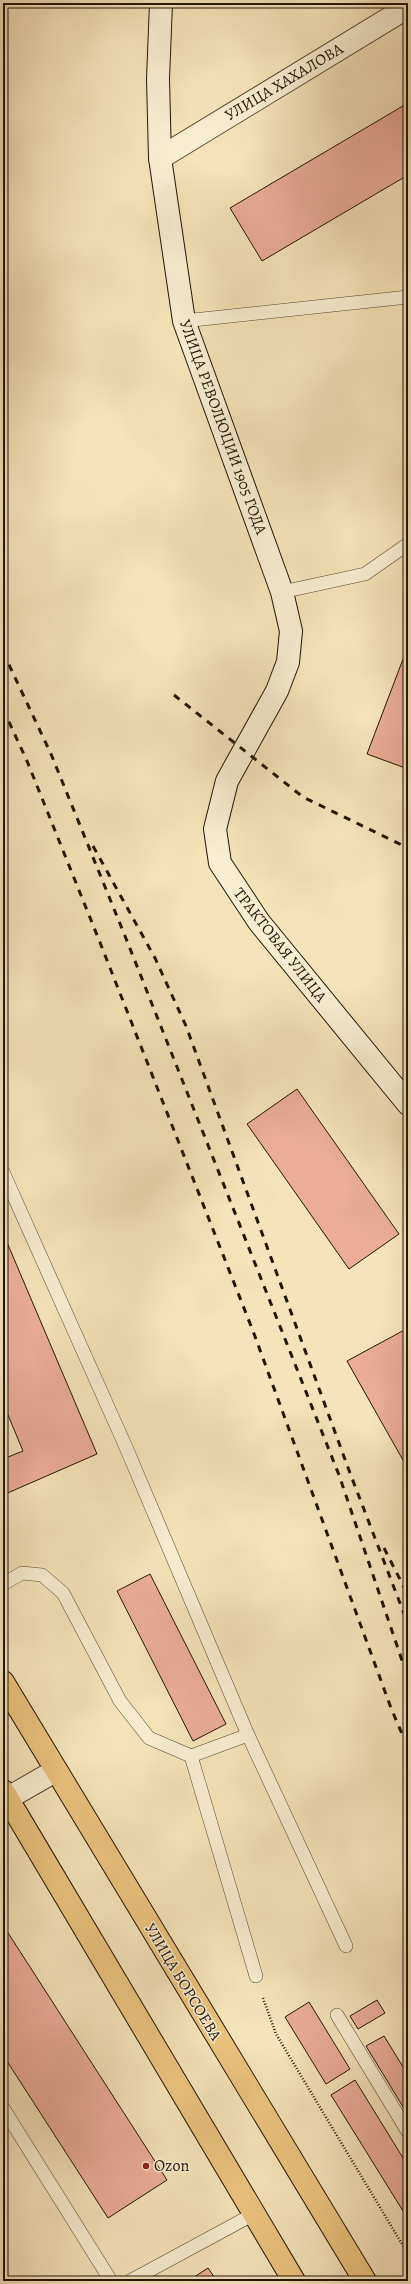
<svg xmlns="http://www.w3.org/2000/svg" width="411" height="2284" viewBox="0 0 411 2284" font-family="Alegreya,serif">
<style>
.building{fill:#ebad97;stroke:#201507}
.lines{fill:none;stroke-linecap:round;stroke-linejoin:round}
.service-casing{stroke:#564834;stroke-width:14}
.minor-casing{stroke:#564834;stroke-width:24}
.tertiary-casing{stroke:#564834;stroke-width:24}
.secondary-casing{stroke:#201507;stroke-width:24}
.primary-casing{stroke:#201507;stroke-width:24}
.path{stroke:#201507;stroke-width:2.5;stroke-dasharray:1 2;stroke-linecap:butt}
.service{stroke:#f9edd2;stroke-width:13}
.minor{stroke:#f9edd2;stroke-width:22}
.tertiary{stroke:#f9edd2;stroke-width:22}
.secondary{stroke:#f9edd2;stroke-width:22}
.primary{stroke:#ebc27c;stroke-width:22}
.rail{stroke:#201507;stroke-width:3;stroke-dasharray:7 7;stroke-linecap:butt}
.poi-dot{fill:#8f2418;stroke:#f9edd2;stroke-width:1.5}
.labels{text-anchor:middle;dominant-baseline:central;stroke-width:3;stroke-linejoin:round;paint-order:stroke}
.street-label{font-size:16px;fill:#201507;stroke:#f9edd2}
.poi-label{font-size:16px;fill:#201507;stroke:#f9edd2;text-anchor:start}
</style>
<rect width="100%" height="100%" fill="#f6e3b9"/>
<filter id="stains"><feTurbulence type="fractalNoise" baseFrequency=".005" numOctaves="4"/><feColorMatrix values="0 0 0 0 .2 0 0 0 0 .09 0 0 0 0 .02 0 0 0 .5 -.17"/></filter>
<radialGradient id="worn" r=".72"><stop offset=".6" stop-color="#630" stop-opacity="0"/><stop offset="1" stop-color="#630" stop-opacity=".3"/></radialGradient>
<!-- building -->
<g class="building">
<polygon points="408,103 408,175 262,261 230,208"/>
<polygon points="408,646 408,769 367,754"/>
<polygon points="297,1089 399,1234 349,1269 247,1124"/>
<polygon points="3,1233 97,1454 3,1495 3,1459 23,1451 3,1403"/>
<polygon points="408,1328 408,1469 347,1361"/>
<polygon points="150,1574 226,1724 193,1741 117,1591"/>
<polygon points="3,1925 167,2180 108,2218 3,2055"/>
<polygon points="377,2000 385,2013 358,2029 350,2016"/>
<polygon points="309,2002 350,2069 326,2084 285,2017"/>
<polygon points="384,2036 408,2075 408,2115 366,2046"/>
<polygon points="355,2080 408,2166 408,2219 331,2095"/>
<polygon points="208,2268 217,2281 188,2281"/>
</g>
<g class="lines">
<!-- service casing -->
<g class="service-casing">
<g id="service">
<polyline points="184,321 408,297"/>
<polyline points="282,592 365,574 408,544"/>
<polyline points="3,1172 125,1445 248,1735 346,1946"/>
<polyline points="3,1584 22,1573 42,1575 63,1593 120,1701 149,1738 191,1756 256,1976"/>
<polyline points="191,1756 248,1735"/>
<polyline points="337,2015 408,2132"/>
<polyline points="3,2108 111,2281"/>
<polyline points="130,2281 254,2214"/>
</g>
</g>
<!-- minor casing -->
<g class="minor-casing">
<polyline id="minor" points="3,1801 55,1771"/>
</g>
<!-- tertiary casing -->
<g class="tertiary-casing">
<polyline id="tertiary" points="160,158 408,7"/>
</g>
<!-- secondary casing -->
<g class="secondary-casing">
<polyline id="secondary" points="161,3 158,79 160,158 184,321 282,592 291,631 288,662 277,691 227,781 215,829 220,863 259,922 408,1104"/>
</g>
<!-- primary casing -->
<g class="primary-casing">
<g id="primary">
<polyline points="3,1682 365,2281"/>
<polyline points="3,1791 294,2281"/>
</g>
</g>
<!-- path -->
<polyline class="path" points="263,1998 276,2034 408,2254"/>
<!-- service -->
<use href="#service" class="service"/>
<!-- minor -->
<use href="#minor" class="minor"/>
<!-- tertiary -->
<use href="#tertiary" class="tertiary"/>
<!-- secondary -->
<use href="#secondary" class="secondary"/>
<!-- primary -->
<use href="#primary" class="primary"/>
<!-- rail -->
<g class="rail">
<polyline points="3,652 51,754 125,936 339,1475 408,1678"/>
<polyline points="174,695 303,797 408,848"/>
<polyline points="3,709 27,761 101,945 253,1331 391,1708 408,1748"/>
<polyline points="93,846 155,958 186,1026 350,1473 408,1624"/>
<polyline points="384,1548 408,1595"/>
</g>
</g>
<!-- markers -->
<circle class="poi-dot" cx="146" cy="2166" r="4"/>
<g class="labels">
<!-- street labels -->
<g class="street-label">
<text transform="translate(284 82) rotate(-31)">УЛИЦА ХАХАЛОВА</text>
<text transform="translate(223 427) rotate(70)">УЛИЦА РЕВОЛЮЦИИ 1905 ГОДА</text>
<text transform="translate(280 945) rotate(52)">ТРАКТОВАЯ УЛИЦА</text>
<text transform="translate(183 1982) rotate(59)">УЛИЦА БОРСОЕВА</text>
</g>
<!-- poi labels -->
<g class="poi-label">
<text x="154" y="2166">Ozon</text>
</g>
</g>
<!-- margin -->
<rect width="411" height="2284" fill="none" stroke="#f6e3b9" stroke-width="16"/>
<rect x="4" y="4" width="403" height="2276" fill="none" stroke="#201507" stroke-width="2"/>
<rect x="8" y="8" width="395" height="2268" fill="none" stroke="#201507"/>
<rect width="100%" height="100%" filter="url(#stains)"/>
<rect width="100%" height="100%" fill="url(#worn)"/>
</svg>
